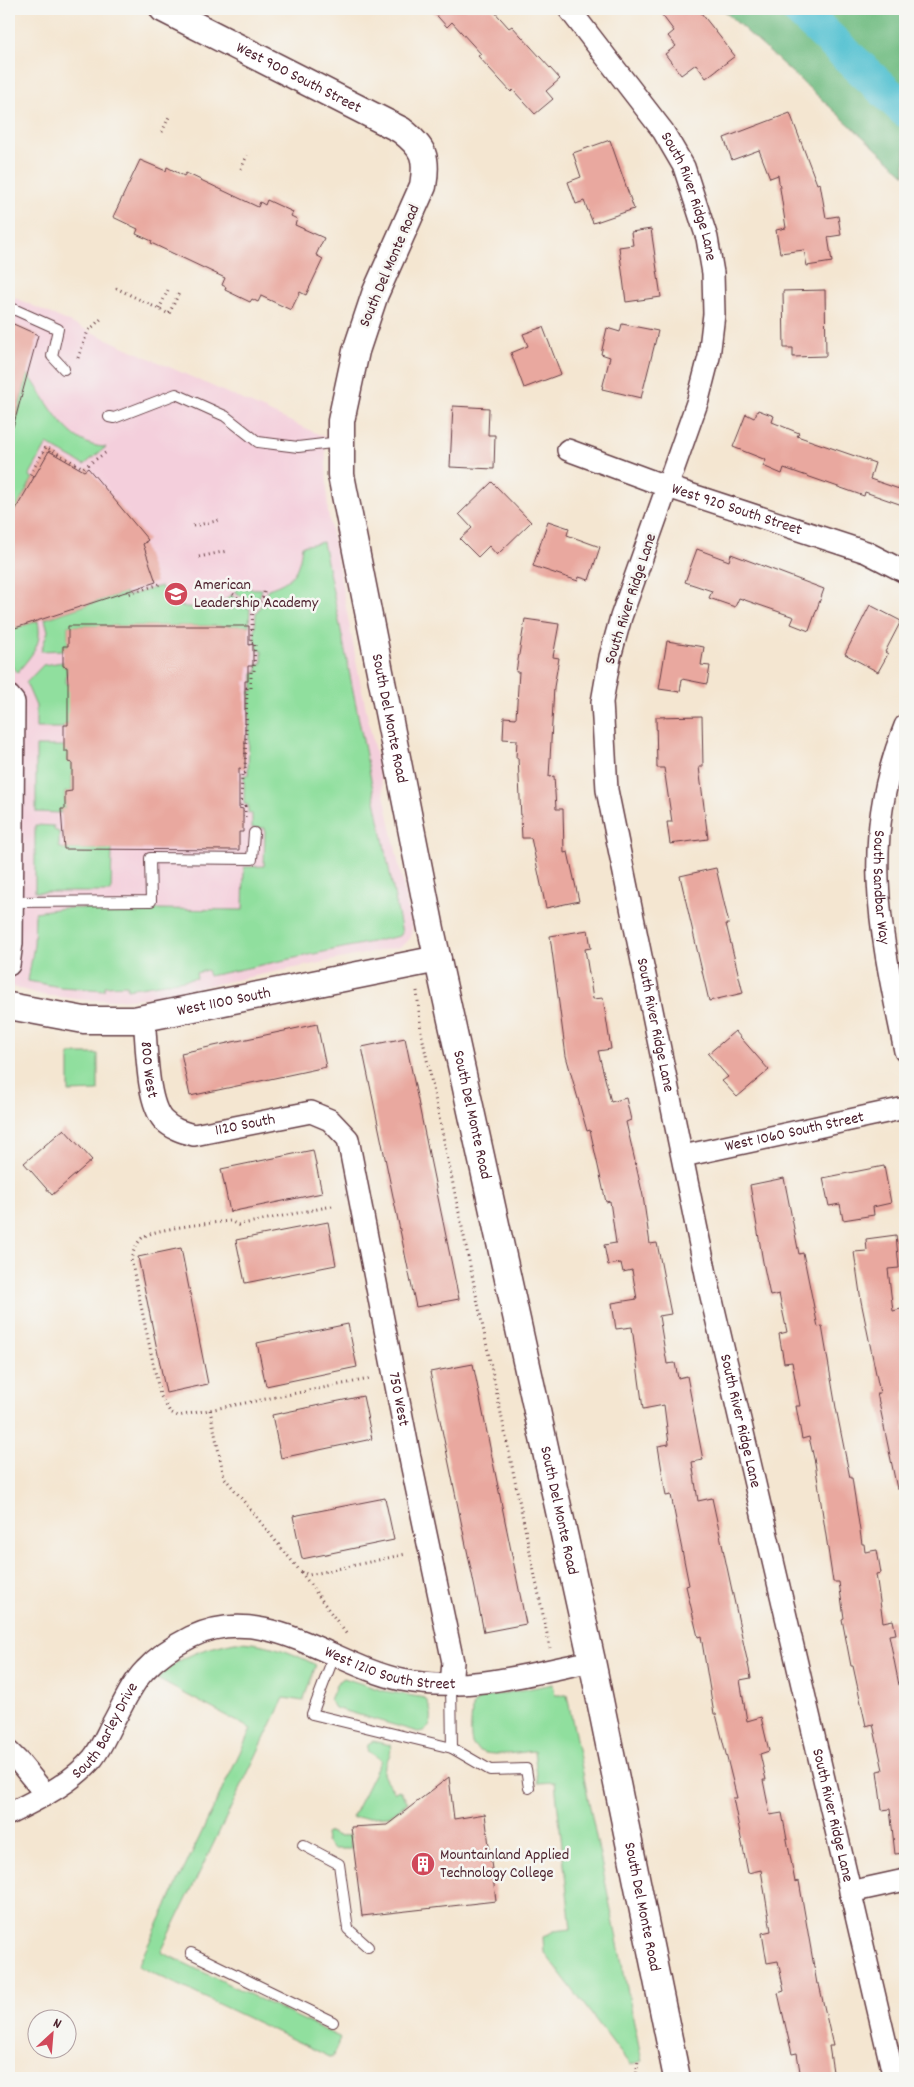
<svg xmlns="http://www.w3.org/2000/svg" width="914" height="2087" viewBox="0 0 914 2087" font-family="Dekko,sans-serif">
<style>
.built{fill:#f4cfdc}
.green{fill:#90df9e;stroke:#6d7f64}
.forest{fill:#74be85;stroke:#5f6e58}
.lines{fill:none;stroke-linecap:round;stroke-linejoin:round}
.river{stroke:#57c2d2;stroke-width:35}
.building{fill:#e9a89f}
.service-casing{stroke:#643d44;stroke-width:12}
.minor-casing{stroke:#643d44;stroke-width:24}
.tertiary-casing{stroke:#643d44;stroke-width:29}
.path{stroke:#643d44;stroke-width:3;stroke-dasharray:1 4;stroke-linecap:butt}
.service{stroke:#fff;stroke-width:10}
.minor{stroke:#fff;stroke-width:21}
.tertiary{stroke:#fff;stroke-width:26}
.labels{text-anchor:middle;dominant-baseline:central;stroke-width:5;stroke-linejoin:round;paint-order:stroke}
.street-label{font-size:16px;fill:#4a1f2b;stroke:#f6f6f2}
.poi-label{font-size:16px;fill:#4a1f2b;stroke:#f6f6f2;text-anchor:start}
</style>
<rect width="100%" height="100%" fill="#f6f6f2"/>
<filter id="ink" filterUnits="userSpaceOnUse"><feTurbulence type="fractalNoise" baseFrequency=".02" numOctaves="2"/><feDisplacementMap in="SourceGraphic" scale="10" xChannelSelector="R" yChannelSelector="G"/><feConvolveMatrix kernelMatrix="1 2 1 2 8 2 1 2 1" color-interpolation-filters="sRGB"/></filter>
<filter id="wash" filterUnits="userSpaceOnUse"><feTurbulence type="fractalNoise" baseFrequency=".0096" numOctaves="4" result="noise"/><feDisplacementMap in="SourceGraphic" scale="20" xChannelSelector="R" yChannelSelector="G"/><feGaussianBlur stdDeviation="1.12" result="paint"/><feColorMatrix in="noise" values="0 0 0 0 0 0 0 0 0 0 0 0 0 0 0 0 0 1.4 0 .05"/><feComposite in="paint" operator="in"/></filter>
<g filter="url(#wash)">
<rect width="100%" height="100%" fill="#f4e6d1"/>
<!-- built -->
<polygon class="built" points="9,295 325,437 328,512 359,676 412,927 411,937 405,944 399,947 151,997 119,1000 86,1000 42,995 9,986"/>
<!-- green -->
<g class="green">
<path d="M 28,374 C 48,401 67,447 106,447 L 84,465 L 47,444 L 29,476 L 33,478 L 9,521 L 9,444 Z"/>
<path d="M 323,542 L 402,933 L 400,936 L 209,976 L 207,970 L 196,973 L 197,978 L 127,989 L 127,985 L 105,986 L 104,990 L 60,987 L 28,981 L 34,945 L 35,912 L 63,908 L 243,910 L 244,867 L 264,866 L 265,828 L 252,828 L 252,814 L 248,813 L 248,805 L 244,804 L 244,775 L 248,775 L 250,691 L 253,691 L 253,673 L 257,673 L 257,665 L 262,664 L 262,651 L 258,650 L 257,642 L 254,642 L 256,613 L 263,602 L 268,589 C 293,581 299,572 302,546 Z"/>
<path d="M 161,586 L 168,604 C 190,608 213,612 231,595 L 250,609 L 249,626 L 68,626 L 68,646 L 63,646 L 63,650 L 41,651 L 48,631 L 45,619 L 125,592 L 127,596 Z"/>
<polygon points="238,588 262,589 259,598 253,605 234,591"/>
<path d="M 38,621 C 43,646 31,655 17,673 L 9,662 L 9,630 Z"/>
<polygon points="63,662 63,666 67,667 66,684 73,684 68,725 64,725 64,728 36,728 36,706 26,683 43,665"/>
<polygon points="36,746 64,746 68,751 68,761 72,763 72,791 65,792 65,809 61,809 61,813 36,812"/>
<polygon points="35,825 54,826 54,830 59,832 59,847 64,849 112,849 111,892 35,892"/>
<polygon points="69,1054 98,1054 98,1091 69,1092"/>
<path d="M 235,1642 C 265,1642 289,1651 316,1665 L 303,1701 L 284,1698 L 161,1952 L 341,2038 L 332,2058 L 138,1966 L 251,1729 L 157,1679 C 178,1656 206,1648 235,1642 Z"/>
<path d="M 344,1678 L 384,1691 L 425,1698 C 433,1709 436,1731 418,1732 L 335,1708 L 330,1700 L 337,1683 Z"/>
<path d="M 553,1684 L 555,1695 L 567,1695 L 642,2061 L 630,2065 L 544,1952 L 543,1937 L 554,1931 L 571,1929 L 555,1782 L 538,1783 L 534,1751 C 519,1752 478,1761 472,1743 C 469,1732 472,1718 472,1707 L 480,1698 Z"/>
<path d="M 373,1741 L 390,1745 C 394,1756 382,1763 383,1773 C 384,1779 391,1787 395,1792 L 399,1790 L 408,1802 L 389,1816 L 352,1818 L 381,1760 L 367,1751 L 368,1745 Z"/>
<polygon points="329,1832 340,1837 350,1835 351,1849 333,1849 326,1842 325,1834"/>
</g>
<!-- forest -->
<polygon class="forest" points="722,9 905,9 905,175"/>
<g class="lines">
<!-- river -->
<polyline class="river" points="798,9 905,110"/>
</g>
<g id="blocks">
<!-- building -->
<g class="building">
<polygon points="431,9 492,9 509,28 512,26 560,79 546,91 553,99 535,114 513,90 511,92 478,56 481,54 452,22 447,27"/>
<polygon points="670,9 698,9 735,56 706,78 696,64 681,75 665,54 676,46 668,36 674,31 662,15"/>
<polygon points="790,113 817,184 820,183 826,218 838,216 841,235 828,237 832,262 807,266 804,250 780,253 776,230 786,228 778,175 770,178 759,150 732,160 724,138"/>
<polygon points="610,140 634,209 593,223 584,201 576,204 568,182 581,177 573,153"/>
<polygon points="140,160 166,171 167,167 184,176 186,173 258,207 260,202 265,205 267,200 293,212 291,216 297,219 295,225 324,238 316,255 323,259 306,295 300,292 291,310 261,296 258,302 252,299 250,302 225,290 226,287 222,285 225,278 151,243 152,241 136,234 138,229 113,217"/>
<polygon points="651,229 661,297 626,302 619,247 633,245 631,232"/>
<polygon points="825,290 826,356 793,357 793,348 784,348 783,291"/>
<polygon points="9,322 38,335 13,427 9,427"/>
<polygon points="622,324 658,331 641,398 602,389 610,357 601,354 607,328 620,332"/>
<polygon points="543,327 561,374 524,388 511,353 528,346 523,334"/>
<polygon points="453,406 489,408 488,435 495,435 494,469 450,467"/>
<polygon points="758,410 774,416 772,422 799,433 797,436 875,463 870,479 905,491 905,506 865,492 864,496 784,468 782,474 763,466 766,460 733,447 746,414 754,418"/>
<polygon points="49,451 84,471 88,468 148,540 143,544 156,582 9,630 9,521"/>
<polygon points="492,482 531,522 497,555 489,546 478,557 460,539 472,528 459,514"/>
<polygon points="548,521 569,528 567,535 600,547 589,580 579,577 578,581 533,566"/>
<polygon points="697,549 729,561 731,554 824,589 809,631 791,624 794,617 739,598 735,607 709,598 712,591 685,582"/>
<polygon points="870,605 901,621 885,652 888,654 878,672 845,654"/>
<polygon points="525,619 559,624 553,657 559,658 554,687 549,777 554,776 556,809 563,809 564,853 568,852 579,901 546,908 531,838 522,838 518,758 516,758 517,740 503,739 504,717 516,718 519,672 516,672"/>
<polygon points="68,626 249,626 249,645 253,644 253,666 248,666 248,681 245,681 245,769 239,768 239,808 243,809 243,832 239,832 239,850 64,849 61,809 65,809 65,792 72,791 72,763 68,762 68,751 64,751 64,725 68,725 68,684 67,667 63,666 63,646 68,646"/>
<polygon points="667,641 704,647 701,665 710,666 707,684 682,679 680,692 659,689"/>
<polygon points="702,716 703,767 699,767 708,839 670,844 667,822 672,822 664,768 657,768 656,717"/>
<polygon points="716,868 729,924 726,924 743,993 709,1001 680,876"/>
<polygon points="588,930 591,948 585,949 593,999 603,998 611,1049 598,1051 611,1102 626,1098 631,1120 626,1122 643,1196 650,1244 657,1243 671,1314 659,1316 667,1364 675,1363 678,1378 687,1376 703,1460 692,1462 698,1501 712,1498 751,1678 740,1680 747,1721 761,1717 769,1751 760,1754 766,1780 763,1780 770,1815 782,1813 795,1882 799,1881 817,1984 819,1984 833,2046 829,2046 834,2078 801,2078 797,2053 792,2054 778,1993 784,1991 778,1961 767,1963 762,1933 771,1931 761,1870 748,1873 733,1798 737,1798 716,1714 714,1714 701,1636 698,1637 686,1586 689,1585 671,1495 666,1496 658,1446 669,1444 664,1405 643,1409 632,1327 616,1329 612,1303 637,1299 632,1270 623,1272 621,1263 608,1265 604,1245 616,1243 610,1201 606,1202 590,1130 587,1131 566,1056 550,936"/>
<polygon points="317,1024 326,1067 190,1096 181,1053"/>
<polygon points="735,1031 769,1070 737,1097 722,1081 728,1077 708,1054"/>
<polygon points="405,1038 459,1299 416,1307 362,1047"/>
<polygon points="64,1129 92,1160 52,1195 24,1163"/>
<polygon points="313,1150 322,1193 230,1212 221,1169"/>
<polygon points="884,1166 891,1203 873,1207 874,1215 843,1220 840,1204 829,1206 823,1178"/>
<polygon points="784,1178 799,1254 803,1253 818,1327 822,1326 836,1408 850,1478 852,1478 862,1544 864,1544 865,1552 877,1550 881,1573 876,1574 883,1622 893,1620 896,1634 889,1635 899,1685 902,1685 905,1702 905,1853 895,1854 890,1809 882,1810 877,1771 883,1770 873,1724 866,1726 853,1666 851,1666 842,1619 844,1618 839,1582 833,1582 815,1463 809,1437 802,1439 796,1406 800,1406 792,1362 784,1363 779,1334 787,1332 779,1294 770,1296 763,1262 750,1185"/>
<polygon points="328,1222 336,1265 245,1283 236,1240"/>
<polygon points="896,1235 899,1268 888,1269 893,1311 905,1308 905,1488 897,1489 877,1393 880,1393 861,1301 854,1252 867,1251 866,1239"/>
<polygon points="181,1248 208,1384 166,1393 138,1257"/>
<polygon points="348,1324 357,1367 266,1386 257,1343"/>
<polygon points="473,1364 526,1624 484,1632 430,1372"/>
<polygon points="363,1396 372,1439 281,1458 272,1415"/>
<polygon points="385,1498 394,1540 302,1559 293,1516"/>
<polygon points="449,1777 454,1819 485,1814 496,1901 362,1916 351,1827 387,1825"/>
</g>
</g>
</g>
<g filter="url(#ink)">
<use href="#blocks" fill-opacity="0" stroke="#643d44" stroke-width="1"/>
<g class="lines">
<!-- service casing -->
<g class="service-casing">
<g id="service">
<polyline points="9,307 58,329 52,356 64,369"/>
<polyline points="109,417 114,418 176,394 225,416 258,442 298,447 340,442"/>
<polyline points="13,902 151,901 150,858 252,859 254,833"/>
<polyline points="334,1656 312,1714 452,1748 490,1770 526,1769 529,1788"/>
<polyline points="451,1685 452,1748"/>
<polyline points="303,1845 339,1864 348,1929 368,1947"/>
<polyline points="191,1953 333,2022"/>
</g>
</g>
<!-- minor casing -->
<g class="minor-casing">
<g id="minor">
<path id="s1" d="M 569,9 L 663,131 L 684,167 L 707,238 L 713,273 L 714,314 L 709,357 L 698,400 L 621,617 L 610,657 L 602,702 L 607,790 L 707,1279 L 894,2078"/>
<path id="s2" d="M 568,450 L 668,487 L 866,552 L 905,572"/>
<polyline points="9,696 14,702 12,943 9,965"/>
<path id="s3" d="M 905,726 C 858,841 881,935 905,1051"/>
<path id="s4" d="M 144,1018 C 147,1044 146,1101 163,1120 C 172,1129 182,1132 194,1135 L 311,1112 L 330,1120 L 348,1139 L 411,1463 L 453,1662 L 451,1685"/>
<path id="s5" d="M 683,1156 L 905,1108"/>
<polyline points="9,1752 20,1763 46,1795"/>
<path id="s6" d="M 9,1814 C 38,1799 71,1784 93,1758 C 100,1749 105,1738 110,1728 C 120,1711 131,1684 145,1670 C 157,1657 175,1645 191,1637 C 265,1601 332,1665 402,1680 C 466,1693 530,1674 592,1661"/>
<polyline points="850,1892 905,1880"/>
</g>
</g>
<!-- tertiary casing -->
<g class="tertiary-casing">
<g id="tertiary">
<path id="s7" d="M 163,9 L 401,130 C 424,148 428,157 423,186 L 375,294 L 356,351 L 341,421 L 341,475 L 431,929 L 592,1661 L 677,2078"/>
<path id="s8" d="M 9,1006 L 84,1020 L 134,1020 L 438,959"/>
</g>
</g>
<!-- path -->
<g class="path">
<polyline points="162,132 169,117"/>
<polyline points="241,169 247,155"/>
<polyline points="116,288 169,314 179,293"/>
<polyline points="159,309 169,288"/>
<polyline points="78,358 88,331 101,319"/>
<polyline points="34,477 30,475 46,447 83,468 108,451"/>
<polyline points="193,526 221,520"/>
<polyline points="145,542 147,544"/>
<polyline points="199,557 227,551"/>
<polyline points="127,591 128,594 160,584"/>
<polyline points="233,594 253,609 251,643 255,643 254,671 251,671 251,688 247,688 245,773 242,773 241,806 245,806 245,821"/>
<polyline points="253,609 262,600 265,589"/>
<polyline points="417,991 421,1031 550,1648"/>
<path d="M 332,1206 L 238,1225 L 230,1221 C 213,1223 153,1228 142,1238 C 136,1244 133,1252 131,1259 L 160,1395 L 170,1412 L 178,1416 L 369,1379"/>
<polyline points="210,1410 224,1477 300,1571 309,1575 406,1554"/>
<polyline points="301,1572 348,1636"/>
<polyline points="636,2078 638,2060"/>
</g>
<!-- service -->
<use href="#service" class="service"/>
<!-- minor -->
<use href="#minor" class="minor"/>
<!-- tertiary -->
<use href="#tertiary" class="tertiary"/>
</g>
</g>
<!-- icons -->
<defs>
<g id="school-disc" transform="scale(1.25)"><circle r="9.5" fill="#d1495b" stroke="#f6f6f2"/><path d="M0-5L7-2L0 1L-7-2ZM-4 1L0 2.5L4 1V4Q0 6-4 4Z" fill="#fff"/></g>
<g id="building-disc" transform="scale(1.25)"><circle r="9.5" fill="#d1495b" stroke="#f6f6f2"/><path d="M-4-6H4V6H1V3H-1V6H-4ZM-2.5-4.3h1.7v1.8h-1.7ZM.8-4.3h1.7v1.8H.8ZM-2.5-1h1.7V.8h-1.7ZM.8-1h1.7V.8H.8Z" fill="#fff"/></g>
</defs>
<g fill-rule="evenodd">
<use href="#school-disc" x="176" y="594"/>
<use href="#building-disc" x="423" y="1864"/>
</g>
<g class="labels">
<!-- street labels -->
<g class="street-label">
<text stroke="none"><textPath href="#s7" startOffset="152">West 900 South Street</textPath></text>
<text stroke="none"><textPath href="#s1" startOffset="225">South River Ridge Lane</textPath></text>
<text transform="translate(390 266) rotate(-67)">South Del Monte Road</text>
<text stroke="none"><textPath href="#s2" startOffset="179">West 920 South Street</textPath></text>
<text transform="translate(631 599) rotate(-72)">South River Ridge Lane</text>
<text stroke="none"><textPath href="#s7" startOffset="884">South Del Monte Road</textPath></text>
<text stroke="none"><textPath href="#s3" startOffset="165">South Sandbar Way</textPath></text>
<text stroke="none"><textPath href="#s8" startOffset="218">West 1100 South</textPath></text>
<text stroke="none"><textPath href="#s1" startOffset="1080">South River Ridge Lane</textPath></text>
<text stroke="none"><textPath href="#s4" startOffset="52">800 West</textPath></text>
<text stroke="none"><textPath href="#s7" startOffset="1289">South Del Monte Road</textPath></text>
<text stroke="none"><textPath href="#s4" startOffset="192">1120 South</textPath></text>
<text stroke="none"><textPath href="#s5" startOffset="114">West 1060 South Street</textPath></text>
<text stroke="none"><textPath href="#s4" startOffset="571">750 West</textPath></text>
<text stroke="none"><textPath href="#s1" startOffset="1485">South River Ridge Lane</textPath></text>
<text stroke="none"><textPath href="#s7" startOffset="1694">South Del Monte Road</textPath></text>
<text stroke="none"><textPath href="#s6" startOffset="469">West 1210 South Street</textPath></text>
<text stroke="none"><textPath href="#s6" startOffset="131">South Barley Drive</textPath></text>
<text stroke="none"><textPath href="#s1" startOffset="1890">South River Ridge Lane</textPath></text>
<text stroke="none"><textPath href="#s7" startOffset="2099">South Del Monte Road</textPath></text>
</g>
<!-- poi labels -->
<g class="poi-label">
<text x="194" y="585">American<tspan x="194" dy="18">Leadership Academy</tspan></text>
<text x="440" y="1855">Mountainland Applied<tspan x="440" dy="18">Technology College</tspan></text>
</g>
</g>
<!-- margin -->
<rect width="914" height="2087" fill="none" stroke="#f6f6f2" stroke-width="30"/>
<!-- north arrow -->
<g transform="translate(52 2034) rotate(26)"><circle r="24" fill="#f6f6f2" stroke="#b1a0a2"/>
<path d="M0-4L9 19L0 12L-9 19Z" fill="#d1495b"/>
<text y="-8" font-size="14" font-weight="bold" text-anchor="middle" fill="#4a1f2b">N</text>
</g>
</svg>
